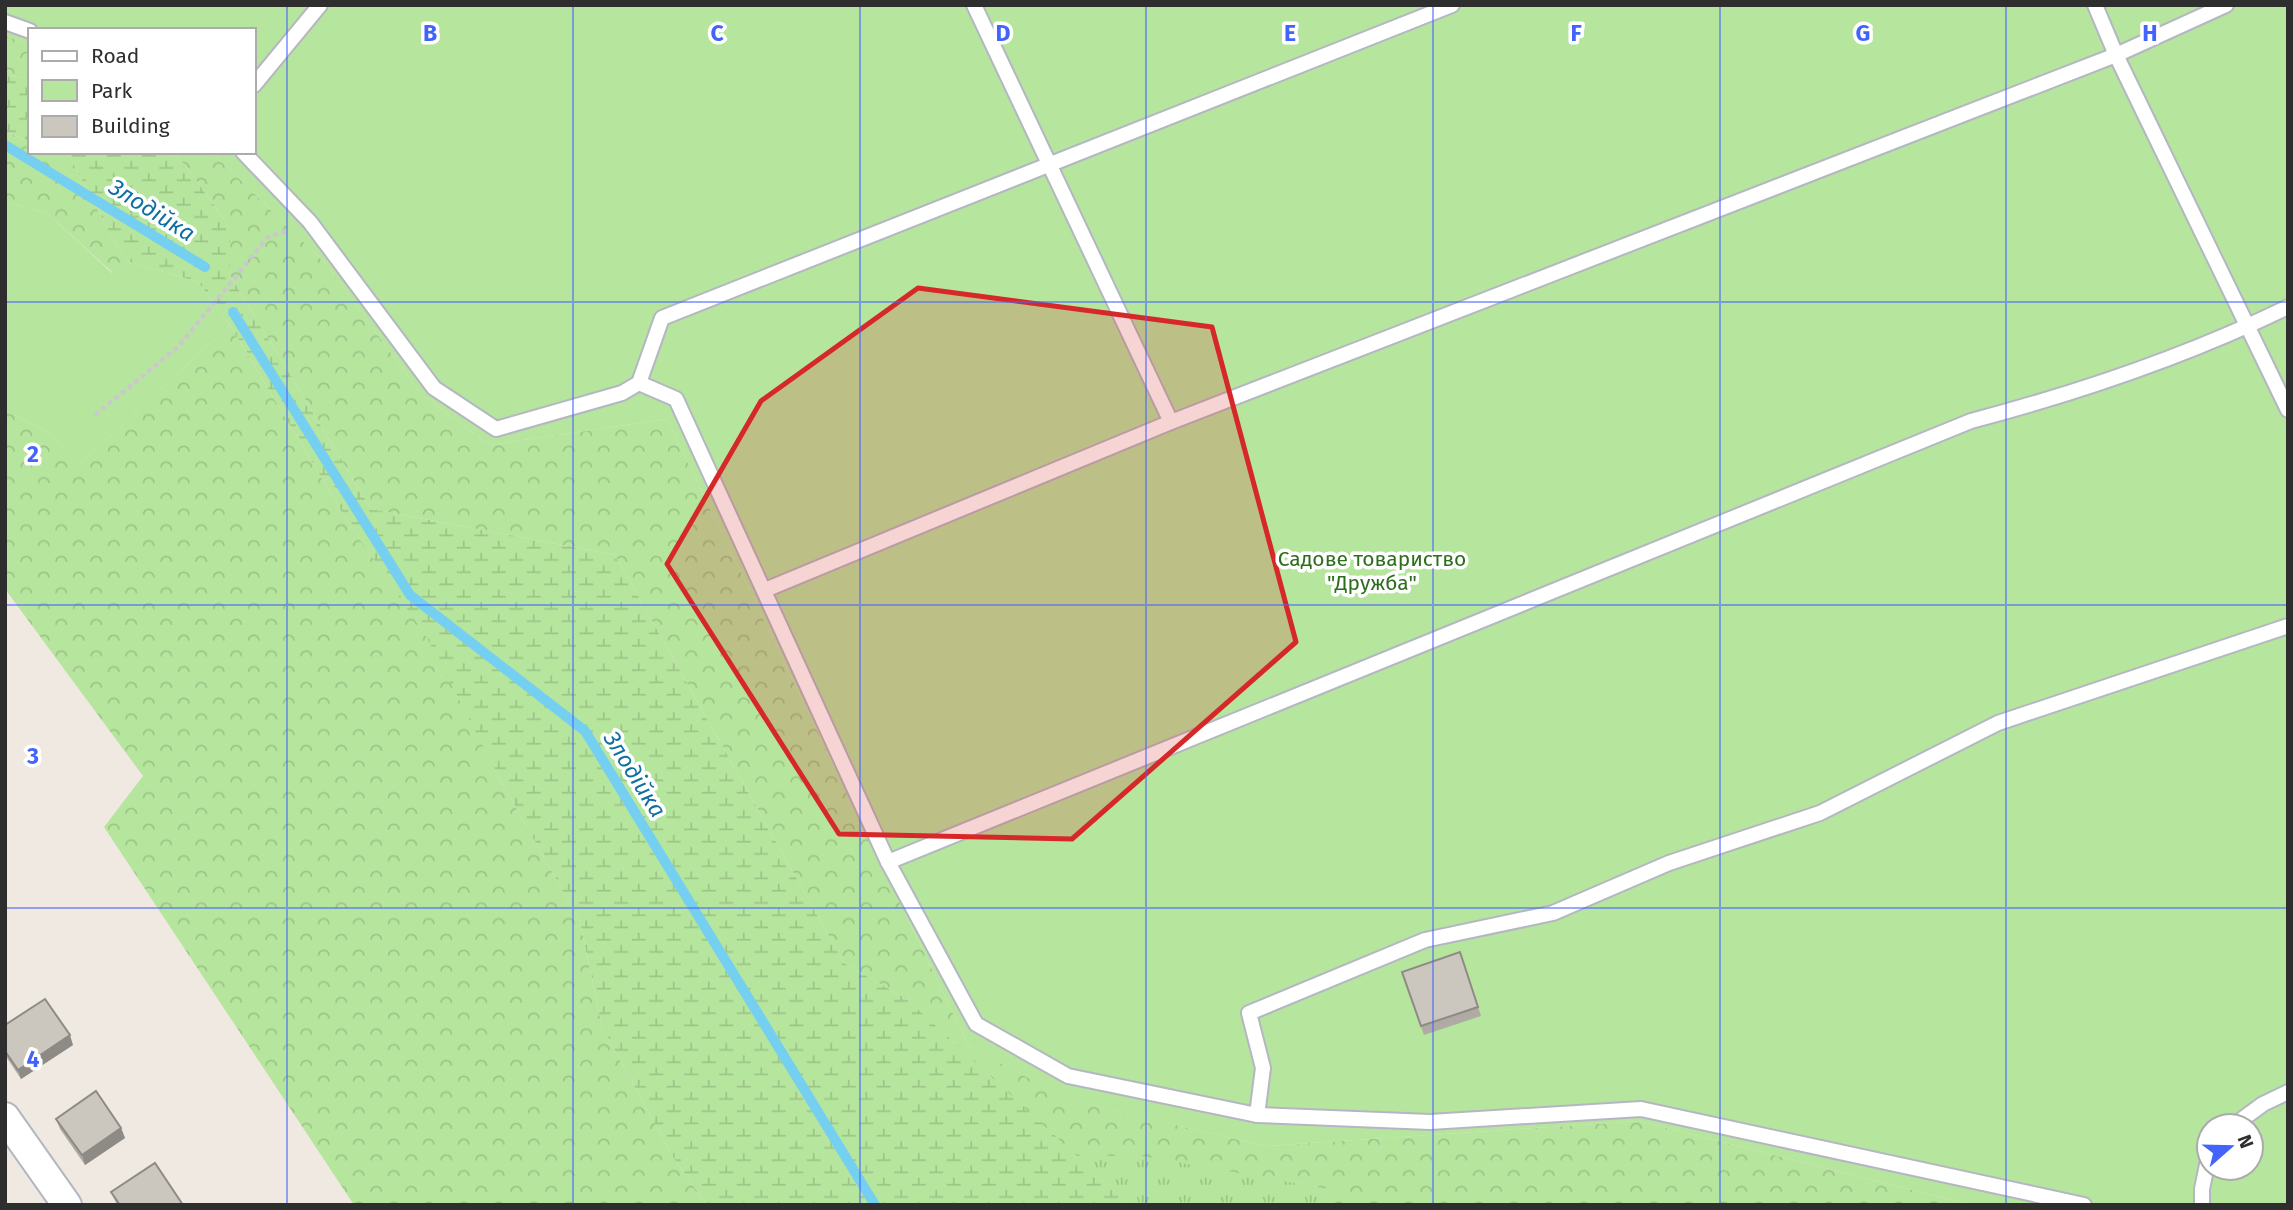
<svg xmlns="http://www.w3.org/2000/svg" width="2293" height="1210" viewBox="0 0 2293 1210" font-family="'Fira Sans',sans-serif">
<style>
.grass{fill:url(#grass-tufts)}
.forest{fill:url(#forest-crowns)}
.wetland{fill:url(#wetland-marsh)}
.park{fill:#b6e59e;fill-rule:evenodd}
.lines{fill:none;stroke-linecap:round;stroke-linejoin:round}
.stream{stroke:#75cff0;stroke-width:10}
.lane-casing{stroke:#b4b7c1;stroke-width:18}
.street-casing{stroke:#b4b7c1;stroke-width:32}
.path{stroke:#c9c9c9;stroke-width:4.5;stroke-dasharray:5 3.5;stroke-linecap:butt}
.lane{stroke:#fff;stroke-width:14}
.street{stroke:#fff;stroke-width:28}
.wall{fill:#afaba4}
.shaded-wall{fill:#8e8b86}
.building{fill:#cbc7bf;stroke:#8e8b86;stroke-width:2}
.marked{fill:#d62828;fill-opacity:0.2;stroke:#d62828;stroke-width:5;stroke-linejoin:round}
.grid{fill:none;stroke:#4264fb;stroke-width:2;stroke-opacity:0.55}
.labels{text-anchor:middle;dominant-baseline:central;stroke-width:7;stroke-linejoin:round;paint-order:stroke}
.park-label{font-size:21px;fill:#2c6e1b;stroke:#fff}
.water-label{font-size:23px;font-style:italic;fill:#0d6fa3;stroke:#fff}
.grid-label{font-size:23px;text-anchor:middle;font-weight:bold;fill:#4264fb;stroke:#fff;stroke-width:7;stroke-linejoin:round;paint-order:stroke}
</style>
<defs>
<pattern id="grass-tufts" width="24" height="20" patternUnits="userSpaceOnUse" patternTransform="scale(1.75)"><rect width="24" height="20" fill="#b6e59e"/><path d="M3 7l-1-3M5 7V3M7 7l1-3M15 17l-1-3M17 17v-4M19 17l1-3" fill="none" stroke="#9dc588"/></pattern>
<pattern id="forest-crowns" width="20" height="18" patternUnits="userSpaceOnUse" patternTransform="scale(1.75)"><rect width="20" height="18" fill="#b6e59e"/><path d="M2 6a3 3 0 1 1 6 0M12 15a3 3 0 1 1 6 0" fill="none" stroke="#9dc588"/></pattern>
<pattern id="wetland-marsh" width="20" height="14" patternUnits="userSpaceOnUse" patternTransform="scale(1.75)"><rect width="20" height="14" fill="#b6e59e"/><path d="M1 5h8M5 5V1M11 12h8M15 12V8" fill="none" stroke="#9dc588"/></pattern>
</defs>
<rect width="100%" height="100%" fill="#efe9e1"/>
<!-- grass -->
<polygon class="grass" points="1142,1155 1335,1190 1316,1205 1130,1205 1076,1156"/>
<!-- forest -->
<g class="forest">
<polygon points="5,36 30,44 30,78 5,76"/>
<polygon points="5,132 30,141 30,152 69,155 117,247 130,262 113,273 48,214 5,201"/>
<polygon points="170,152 212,152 326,264 421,394 489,445 667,419 969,1046 1070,1100 1265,1146 1639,1121 1972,1205 1316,1205 1334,1190 1142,1156 1076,1156 908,1000 844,963 615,555 371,509 230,275 230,228 186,166"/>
<polygon points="230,325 346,519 428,638 499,777 580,922 602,1027 673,1157 707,1205 354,1205 104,827 143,776 5,589 5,410 47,432 82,462"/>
</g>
<!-- wetland -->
<g class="wetland">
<polygon points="5,76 30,78 30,141 5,132"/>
<polygon points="62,152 170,152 186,166 230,228 230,275 371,509 615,555 844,963 908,1000 1130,1205 707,1205 673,1157 602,1027 580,922 499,777 427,638 346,519 230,325 198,282 130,262 117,247 69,155"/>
</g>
<!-- park -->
<g class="park">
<path d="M 5,5 L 2288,5 L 2288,1205 L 1972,1205 L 1639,1121 L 1265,1146 L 1069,1100 L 969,1046 L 667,419 L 489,445 L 421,394 L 326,264 L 212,152 L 254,152 L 254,30 L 30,30 L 30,44 L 5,36 ZM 2209,1126 L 2251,1126 L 2251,1168 L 2209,1168 Z"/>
<polygon points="5,201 48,214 112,273 130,262 198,282 230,325 82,462 47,432 5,410"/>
</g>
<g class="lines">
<!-- stream -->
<g class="stream">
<polyline points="5,145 205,267"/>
<polyline points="233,312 410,595 585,731 875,1205"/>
</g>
<!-- lane casing -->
<g class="lane-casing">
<g id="lane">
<polyline points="974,5 1171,422"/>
<polyline points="2095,5 2116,55 2288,410"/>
<polyline points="5,22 30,31"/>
<polyline points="254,85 320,5"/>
<polyline points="243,152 310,222 434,388 496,429 622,393 639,383 676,399 888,862 976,1024 1068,1076 1257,1115 1430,1122 1641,1109 2084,1205"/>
<polyline points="639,383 662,318 1452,5"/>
<polyline points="765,590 1171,422 2116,55 2226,5"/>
<path d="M 888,862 L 1971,421 C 2077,393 2189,355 2288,307"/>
<polyline points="1257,1115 1263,1068 1249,1013 1425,940 1553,913 1669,863 1820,813 1998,723 2288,626"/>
<polyline points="2233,1126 2263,1104 2288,1092"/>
<polyline points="2202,1205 2202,1189 2209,1155"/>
</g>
</g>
<!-- street casing -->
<g class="street-casing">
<polyline id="street" points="5,1117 67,1205"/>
</g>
<!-- path -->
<polyline class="path" points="95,415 178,347 268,237 286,231"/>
<!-- lane -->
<use href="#lane" class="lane"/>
<!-- street -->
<use href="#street" class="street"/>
</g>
<!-- wall -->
<g class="wall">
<polygon points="1464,962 1481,1016 1424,1035 1402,972"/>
<polygon points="5,1025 73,1045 21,1079 5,1055"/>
<polygon points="56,1119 121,1128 125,1138 85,1165 60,1129"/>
<polygon points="111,1192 183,1205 117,1205"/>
</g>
<!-- shaded-wall -->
<g class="shaded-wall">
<polygon points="70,1035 73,1045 21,1079 18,1070"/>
<polygon points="121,1128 125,1138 85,1165 82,1155"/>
</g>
<!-- building -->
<g class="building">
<polygon points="1460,952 1478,1007 1421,1026 1402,972"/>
<polygon points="45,999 70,1035 18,1070 5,1051 5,1025"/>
<polygon points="96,1091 121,1128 82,1155 56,1119"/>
<polygon points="155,1163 183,1205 120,1205 111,1192"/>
</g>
<!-- marked area -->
<path class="marked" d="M 918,288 L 1212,327 L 1296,642 L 1072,839 L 839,834 L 667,564 L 761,401 Z"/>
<!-- grid -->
<path class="grid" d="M 287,5 L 287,1205M 573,5 L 573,1205M 860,5 L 860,1205M 1146,5 L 1146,1205M 1433,5 L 1433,1205M 1720,5 L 1720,1205M 2006,5 L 2006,1205M 5,302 L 2288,302M 5,605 L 2288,605M 5,908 L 2288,908"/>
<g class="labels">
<!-- park labels -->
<g class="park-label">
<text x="1372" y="559">Садове товариство<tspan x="1372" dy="24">"Дружба"</tspan></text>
</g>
<!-- water labels -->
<g class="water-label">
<text transform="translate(152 210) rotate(32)">Злодійка</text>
<text transform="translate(635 774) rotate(58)">Злодійка</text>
</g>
</g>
<g class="grid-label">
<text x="430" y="41">B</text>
<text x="717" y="41">C</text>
<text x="1003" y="41">D</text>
<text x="1290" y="41">E</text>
<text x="1576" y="41">F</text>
<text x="1863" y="41">G</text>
<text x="2150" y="41">H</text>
<text x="33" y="462">2</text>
<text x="33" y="764">3</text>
<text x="33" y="1067">4</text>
</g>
<!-- border -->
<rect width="2293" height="1210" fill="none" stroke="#2e2e2e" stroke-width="14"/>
<!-- legend -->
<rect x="28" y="28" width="228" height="126" fill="#ffffff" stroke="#ababab" stroke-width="2"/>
<rect x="42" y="51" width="35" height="10" fill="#ffffff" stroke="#ababab" stroke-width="2"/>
<text x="91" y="63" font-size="21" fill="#2e2e2e">Road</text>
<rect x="42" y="80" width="35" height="21" fill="#b6e59e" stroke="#ababab" stroke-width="2"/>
<text x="91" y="98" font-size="21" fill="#2e2e2e">Park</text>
<rect x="42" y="116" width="35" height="21" fill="#cbc7bf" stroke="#ababab" stroke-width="2"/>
<text x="91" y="133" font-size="21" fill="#2e2e2e">Building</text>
<!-- north arrow -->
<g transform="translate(2230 1147) rotate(70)"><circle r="33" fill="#ffffff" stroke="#ababab" stroke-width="2"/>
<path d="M0-5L12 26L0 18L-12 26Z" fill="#4264fb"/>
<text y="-10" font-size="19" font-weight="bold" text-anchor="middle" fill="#2e2e2e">N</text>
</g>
</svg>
